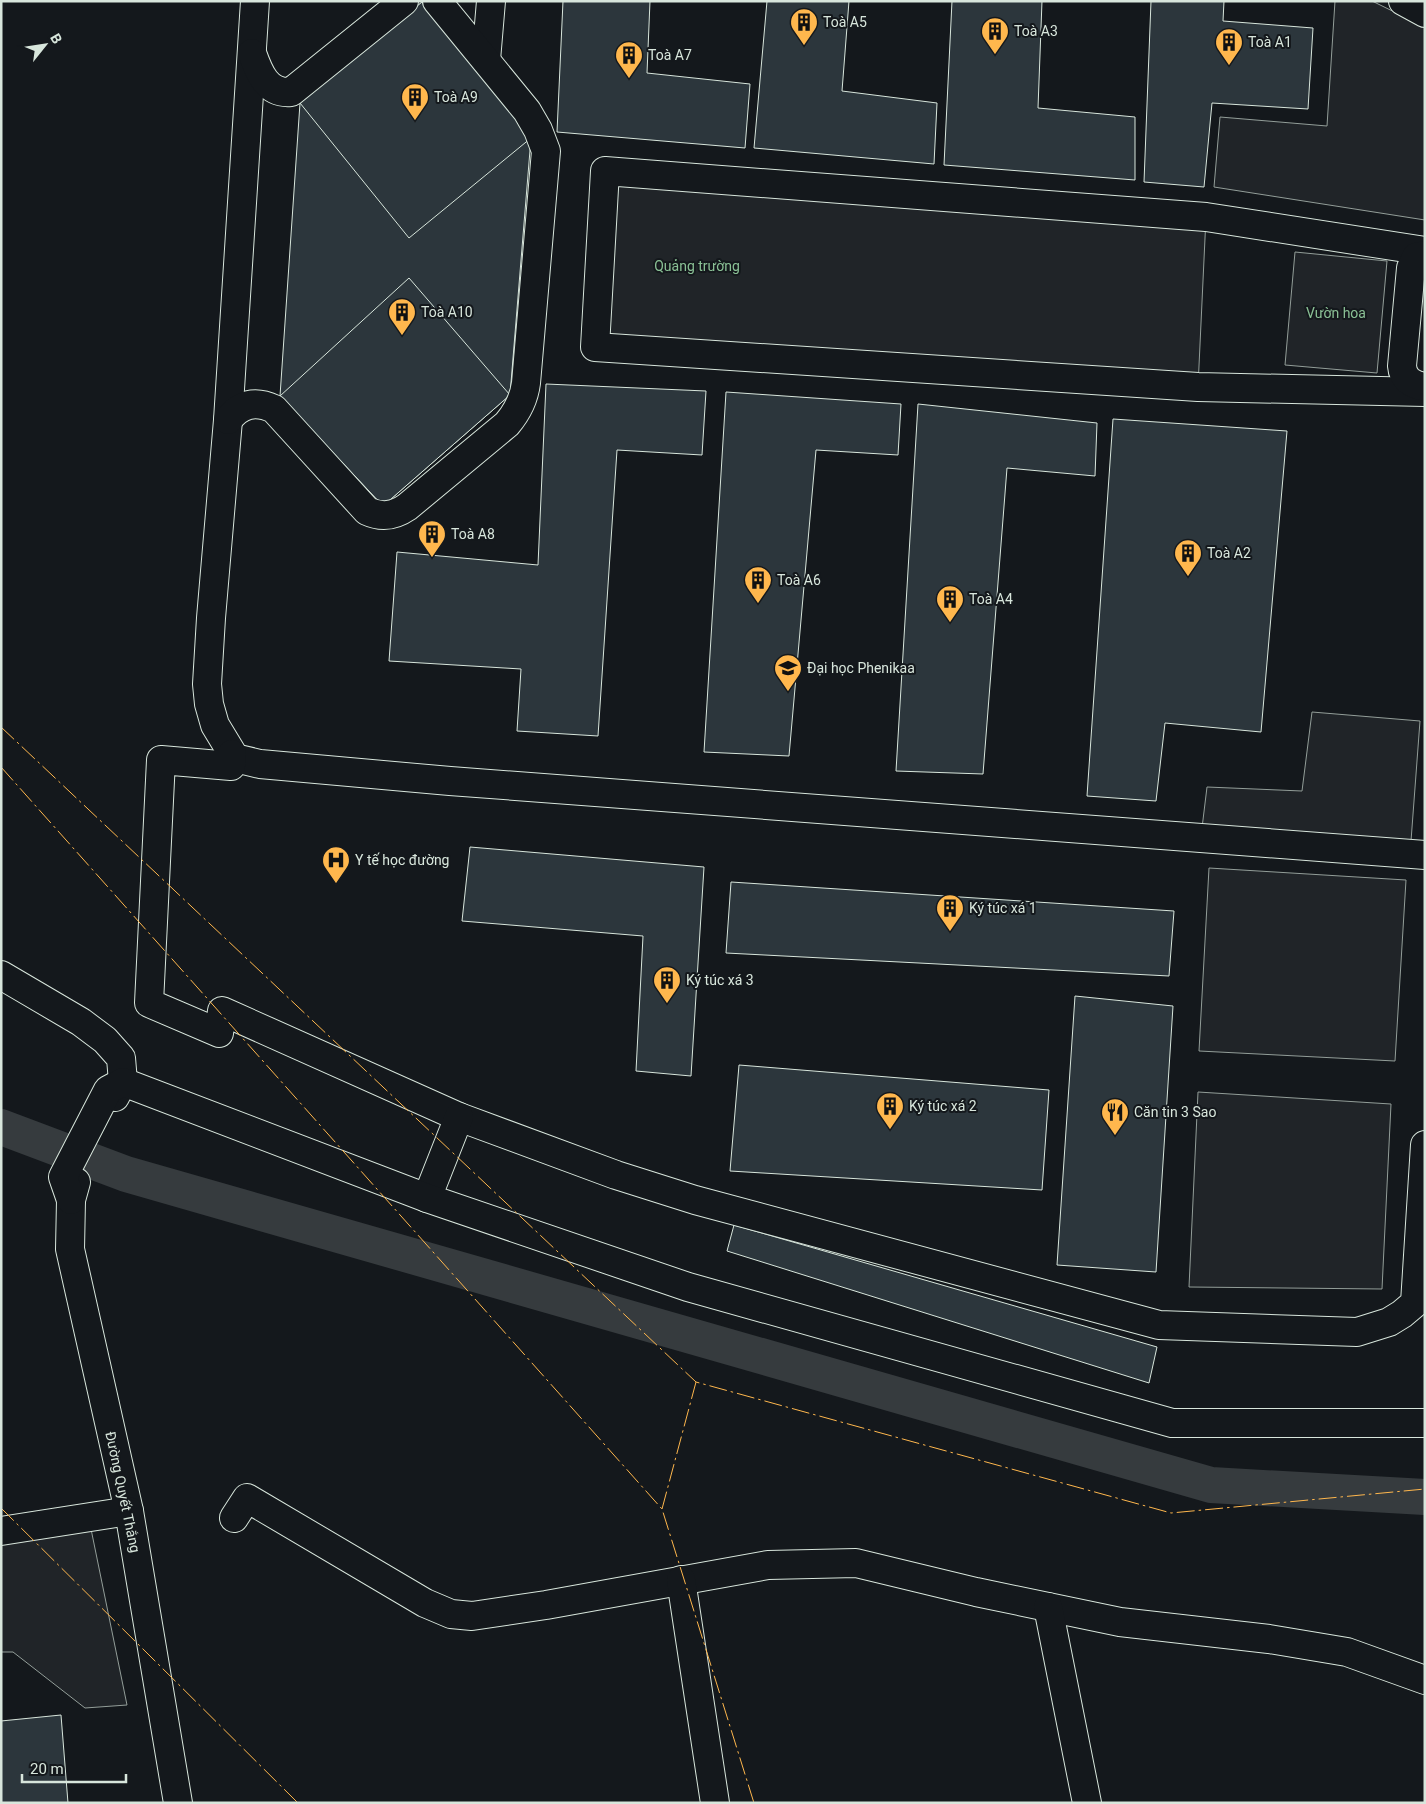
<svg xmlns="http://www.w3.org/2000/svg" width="1426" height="1804" viewBox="0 0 1426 1804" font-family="Roboto,sans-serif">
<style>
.green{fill:#202428;stroke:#939e99}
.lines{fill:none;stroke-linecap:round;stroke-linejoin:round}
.canal{stroke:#363b3e;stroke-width:36}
.building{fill:#2c363c;stroke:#d8e6dc}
.minor-casing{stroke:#d8e6dc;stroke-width:30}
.minor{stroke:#14181c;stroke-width:28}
.power{stroke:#ffb74d;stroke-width:1;stroke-dasharray:18 4 2.5 4;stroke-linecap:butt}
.labels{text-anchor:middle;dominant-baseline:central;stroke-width:4;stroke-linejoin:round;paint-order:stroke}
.poi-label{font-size:14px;fill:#d8e6dc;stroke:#14181c;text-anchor:start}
.park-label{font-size:14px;fill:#8ac095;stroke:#14181c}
.street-label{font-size:14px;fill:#d8e6dc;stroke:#14181c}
</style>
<rect width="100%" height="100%" fill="#14181c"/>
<!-- green -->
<g class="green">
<polygon points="1335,1 1372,1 1425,27 1425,220 1214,187 1220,117 1327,126"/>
<polygon points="605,171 1206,217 1198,387 595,347"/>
<polygon points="1295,252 1387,261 1377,373 1285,365"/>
<polygon points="1312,712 1420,721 1411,841 1202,828 1207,787 1302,791"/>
<polygon points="1209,868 1406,880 1395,1061 1199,1051"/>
<polygon points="1198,1092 1391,1104 1382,1289 1189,1287"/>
<polygon points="91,1529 127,1705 85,1708 13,1652 1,1652 1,1541"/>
</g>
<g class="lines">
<!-- canal -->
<polyline class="canal" points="1,1127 126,1174 1211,1485 1425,1497"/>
</g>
<!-- building -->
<g class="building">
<polygon points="563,1 650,1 647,73 750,84 745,148 557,132"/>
<polygon points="767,1 849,1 842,91 937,103 934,164 754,148"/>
<polygon points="952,1 1042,1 1038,108 1135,117 1135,180 944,165"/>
<polygon points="1151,1 1224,1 1223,21 1313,28 1308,109 1212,103 1204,187 1144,182"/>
<polygon points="422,2 531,138 510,395 383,506 280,396 300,103"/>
<polygon points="422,2 531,138 409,238 300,103"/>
<polygon points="409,278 510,395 383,506 280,396"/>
<polygon points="546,384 706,391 702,455 617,450 598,736 517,731 521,669 389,661 397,552 538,565"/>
<polygon points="726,392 901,404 898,455 816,450 789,756 704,752"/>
<polygon points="918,404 1097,423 1095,476 1007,468 983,774 896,771"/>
<polygon points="1113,419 1287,431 1261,732 1165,723 1156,801 1087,796"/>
<polygon points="470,847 704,867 691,1076 636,1071 643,936 462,921"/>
<polygon points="731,882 1174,911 1169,976 726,953"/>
<polygon points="1075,996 1173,1006 1156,1272 1057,1265"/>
<polygon points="739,1065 1049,1090 1042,1190 730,1171"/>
<polygon points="734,1225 1157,1347 1149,1383 727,1251"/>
<polygon points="61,1715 68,1803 1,1803 1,1721"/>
</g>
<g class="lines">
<!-- minor casing -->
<g class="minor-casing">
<g id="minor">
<polyline points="255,1 228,420 211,618 207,684 209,704 215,725 235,758 260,764 450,781 1425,855"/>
<polyline points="1403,1 1425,13"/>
<path d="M 252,53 C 259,73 267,94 291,92 L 404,1"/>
<polyline points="486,60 491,1"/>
<polyline points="1425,251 1206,217 605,171 595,347 1198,387 1425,392"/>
<path d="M 1425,255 L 1416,257 L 1411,268 L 1402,366 C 1403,379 1412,385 1425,387"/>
<path d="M 228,420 C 240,404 255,400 274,409 L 367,511 C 382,518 394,516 407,507 L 507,424 C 518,411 524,399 526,383 L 546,151 L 538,130 L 527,111 L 437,1"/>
<polyline points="232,754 231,766 161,760 149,1003 219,1033 222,1011 459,1117 616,1175 695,1200 1159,1325 1357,1332 1389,1322 1402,1314 1415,1303 1425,1145"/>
<polyline points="1,975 81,1022 105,1040 121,1058 123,1082 115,1097"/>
<polyline points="76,1182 71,1200 70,1249 129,1511 178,1803"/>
<polyline points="427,1198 459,1117"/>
<polyline points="71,1200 63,1177 108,1090 123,1082 427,1198 688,1287 1172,1423 1425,1423"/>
<polyline points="234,1518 247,1498 425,1603 451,1614 472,1616 546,1605 768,1565 856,1563 976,1592 1120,1622 1269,1639 1347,1652 1425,1680"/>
<polyline points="1,1531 129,1511"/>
<polyline points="681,1580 715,1803"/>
<polyline points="1048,1607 1087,1803"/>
</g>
</g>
<!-- minor -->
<use href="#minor" class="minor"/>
<!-- power -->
<g class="power">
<polyline points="1,727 696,1382 1171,1513 1425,1489"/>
<polyline points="1,767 662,1509 754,1803"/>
<polyline points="1,1508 298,1803"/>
<polyline points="662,1509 696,1382"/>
</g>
</g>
<!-- icons -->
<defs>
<g id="building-pin" transform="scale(1.4375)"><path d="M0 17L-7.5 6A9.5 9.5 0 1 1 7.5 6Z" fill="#ffb74d" stroke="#14181c"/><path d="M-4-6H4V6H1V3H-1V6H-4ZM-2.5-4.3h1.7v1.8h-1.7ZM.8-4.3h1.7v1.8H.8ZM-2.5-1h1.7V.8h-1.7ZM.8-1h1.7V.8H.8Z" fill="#111"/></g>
<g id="university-pin" transform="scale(1.4375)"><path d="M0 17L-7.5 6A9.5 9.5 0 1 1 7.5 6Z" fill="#ffb74d" stroke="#14181c"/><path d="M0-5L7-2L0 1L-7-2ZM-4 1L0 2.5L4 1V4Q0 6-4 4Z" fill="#111"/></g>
<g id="hospital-pin" transform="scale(1.4375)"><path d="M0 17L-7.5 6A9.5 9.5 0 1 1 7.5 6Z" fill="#ffb74d" stroke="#14181c"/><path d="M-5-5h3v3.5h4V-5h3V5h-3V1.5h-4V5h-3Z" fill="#111"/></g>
<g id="restaurant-pin" transform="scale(1.4375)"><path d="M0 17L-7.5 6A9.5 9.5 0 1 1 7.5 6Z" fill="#ffb74d" stroke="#14181c"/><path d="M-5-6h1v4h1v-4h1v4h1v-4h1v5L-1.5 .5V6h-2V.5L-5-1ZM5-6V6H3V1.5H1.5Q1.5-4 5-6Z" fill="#111"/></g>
</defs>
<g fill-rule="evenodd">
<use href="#building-pin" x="804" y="22"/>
<use href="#building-pin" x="995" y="31"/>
<use href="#building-pin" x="1229" y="42"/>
<use href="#building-pin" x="629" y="55"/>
<use href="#building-pin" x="415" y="97"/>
<use href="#building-pin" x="402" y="312"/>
<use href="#building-pin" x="432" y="534"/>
<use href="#building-pin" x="1188" y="553"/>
<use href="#building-pin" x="758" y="580"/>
<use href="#building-pin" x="950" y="599"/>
<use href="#university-pin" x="788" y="668"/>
<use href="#hospital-pin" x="336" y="860"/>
<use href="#building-pin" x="950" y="908"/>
<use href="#building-pin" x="667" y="980"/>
<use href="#building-pin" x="890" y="1106"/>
<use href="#restaurant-pin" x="1115" y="1112"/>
</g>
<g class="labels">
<!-- poi labels -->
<g class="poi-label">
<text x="823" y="22">Toà A5</text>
<text x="1014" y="31">Toà A3</text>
<text x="1248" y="42">Toà A1</text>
<text x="648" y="55">Toà A7</text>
<text x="434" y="97">Toà A9</text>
<text x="421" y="312">Toà A10</text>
<text x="451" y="534">Toà A8</text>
<text x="1207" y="553">Toà A2</text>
<text x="777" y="580">Toà A6</text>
<text x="969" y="599">Toà A4</text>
<text x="807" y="668">Đại học Phenikaa</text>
<text x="355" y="860">Y tế học đường</text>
<text x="969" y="908">Ký túc xá 1</text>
<text x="686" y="980">Ký túc xá 3</text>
<text x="909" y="1106">Ký túc xá 2</text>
<text x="1134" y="1112">Căn tin 3 Sao</text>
</g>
<!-- park labels -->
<g class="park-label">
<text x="697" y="266">Quảng trường</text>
<text x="1336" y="313">Vườn hoa</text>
</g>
<!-- street labels -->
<g class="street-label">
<text transform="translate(123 1492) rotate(78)">Đường Quyết Thắng</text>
</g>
</g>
<!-- border -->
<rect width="1426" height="1804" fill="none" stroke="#d8e6dc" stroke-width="5"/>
<!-- north arrow -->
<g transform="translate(45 45) rotate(60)" stroke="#14181c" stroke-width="4" paint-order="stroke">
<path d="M0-4L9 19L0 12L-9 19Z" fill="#d8e6dc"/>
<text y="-8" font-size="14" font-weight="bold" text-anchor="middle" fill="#d8e6dc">B</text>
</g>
<!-- scale -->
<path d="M22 1774v8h104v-8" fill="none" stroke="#d8e6dc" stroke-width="2.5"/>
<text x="30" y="1774" font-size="15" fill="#d8e6dc" stroke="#14181c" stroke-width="4" paint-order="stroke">20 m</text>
</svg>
